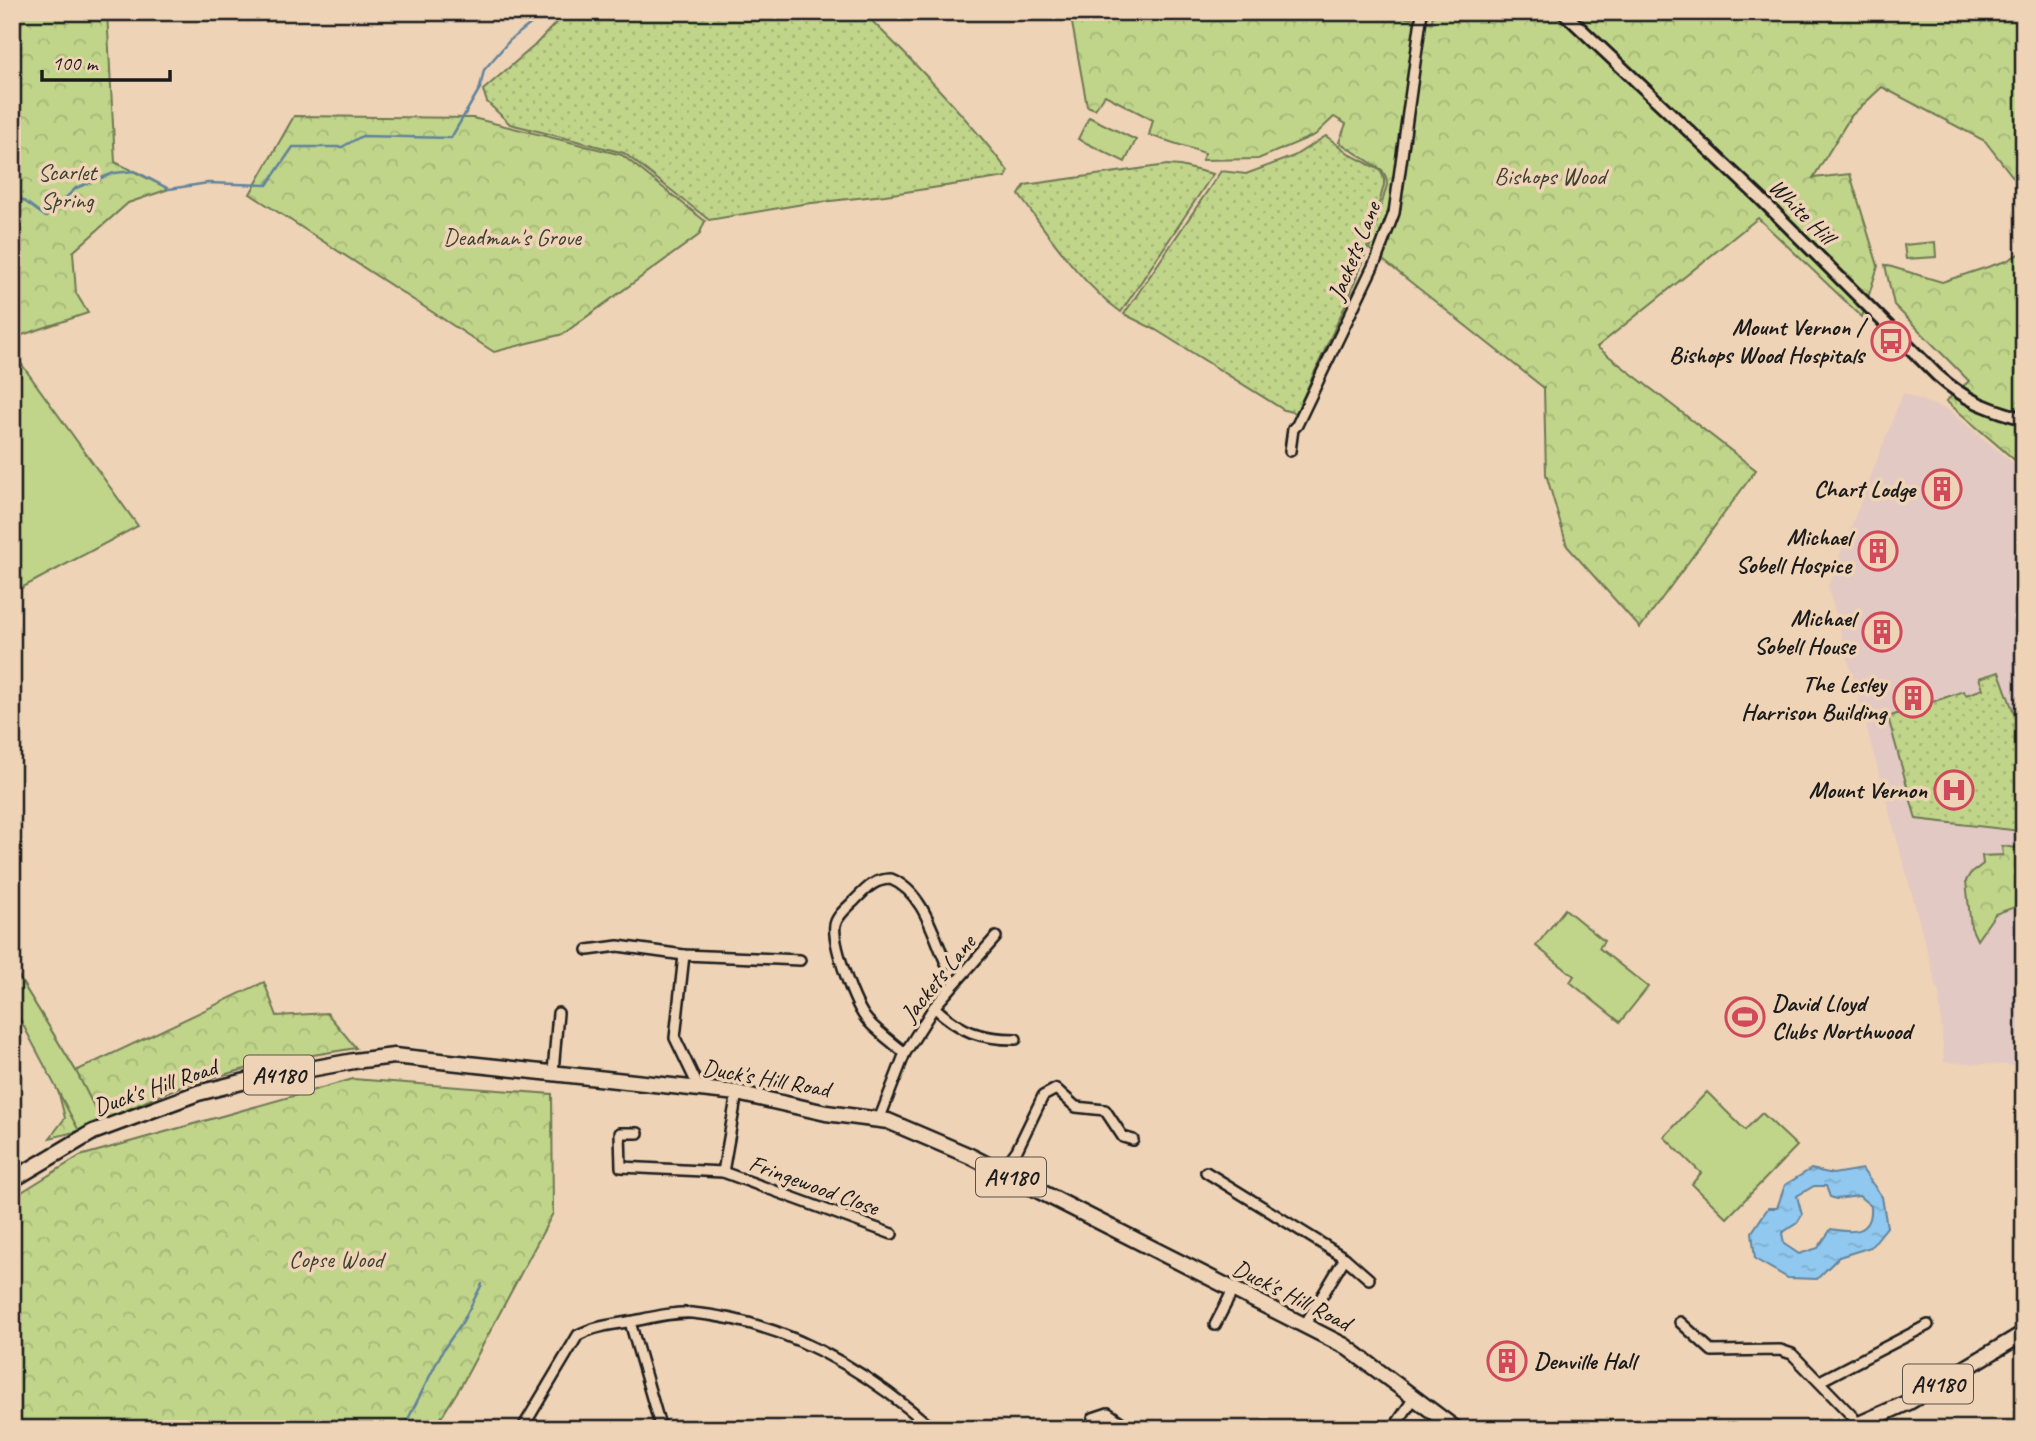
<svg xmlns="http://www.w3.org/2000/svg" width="2036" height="1441" viewBox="0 0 2036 1441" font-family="Caveat,sans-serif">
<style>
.built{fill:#e2c9c3}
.grass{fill:url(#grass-dots);stroke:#6e7853;stroke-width:2}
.forest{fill:url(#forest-crowns);stroke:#6e7853;stroke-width:2}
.pitch{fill:#c0d58a;stroke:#6e7853;stroke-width:2}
.water{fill:url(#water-ripples);stroke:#62839b;stroke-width:2;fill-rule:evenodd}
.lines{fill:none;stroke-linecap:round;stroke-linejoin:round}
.stream{stroke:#62839b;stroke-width:2.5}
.minor-casing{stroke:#1c1c1c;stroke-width:14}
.tertiary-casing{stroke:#1c1c1c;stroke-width:16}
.primary-casing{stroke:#1c1c1c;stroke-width:19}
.minor{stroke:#efd3b6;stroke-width:9}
.tertiary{stroke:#efd3b6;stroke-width:10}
.primary{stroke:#efd3b6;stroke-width:14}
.labels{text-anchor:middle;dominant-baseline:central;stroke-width:7;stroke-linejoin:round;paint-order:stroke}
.shield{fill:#efd3b6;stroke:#5b534a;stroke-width:2}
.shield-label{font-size:23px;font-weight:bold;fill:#1c1c1c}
.park-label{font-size:24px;fill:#3d4132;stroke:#efd3b6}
.street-label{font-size:24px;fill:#1c1c1c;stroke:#efd3b6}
.poi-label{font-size:24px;font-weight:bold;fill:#1c1c1c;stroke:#efd3b6;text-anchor:end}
</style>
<defs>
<pattern id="grass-dots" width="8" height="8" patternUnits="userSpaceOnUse" patternTransform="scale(1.75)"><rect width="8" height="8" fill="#c0d58a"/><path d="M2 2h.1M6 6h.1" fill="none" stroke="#a4b676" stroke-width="1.8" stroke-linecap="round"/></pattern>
<pattern id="forest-crowns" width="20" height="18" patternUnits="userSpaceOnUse" patternTransform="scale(1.75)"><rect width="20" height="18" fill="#c0d58a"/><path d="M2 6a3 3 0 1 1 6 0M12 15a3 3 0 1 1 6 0" fill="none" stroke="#a4b676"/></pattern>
<pattern id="water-ripples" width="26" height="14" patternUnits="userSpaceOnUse" patternTransform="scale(1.75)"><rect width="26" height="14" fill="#90c8ef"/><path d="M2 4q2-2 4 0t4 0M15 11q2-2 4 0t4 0" fill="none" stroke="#7cabcc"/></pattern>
</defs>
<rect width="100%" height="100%" fill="#efd3b6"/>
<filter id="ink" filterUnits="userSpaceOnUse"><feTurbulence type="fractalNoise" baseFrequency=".0143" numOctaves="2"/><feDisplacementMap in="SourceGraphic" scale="14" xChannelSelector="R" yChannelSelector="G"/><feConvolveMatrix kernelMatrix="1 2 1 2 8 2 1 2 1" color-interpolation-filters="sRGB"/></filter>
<g filter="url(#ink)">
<!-- built -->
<polygon class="built" points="1903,393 1950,411 2024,472 2024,1066 1944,1062 1939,994 1828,586"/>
<!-- grass -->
<g class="grass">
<path d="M 566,12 L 868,12 L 873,22 C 921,69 967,117 1008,171 L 1006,177 L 885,195 L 803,204 L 709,220 L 624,153 L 510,124 L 487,102 L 483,90 L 534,46 Z"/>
<polygon points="1326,136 1351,155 1380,170 1384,178 1384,185 1366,252 1349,297 1296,413 1284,410 1156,330 1124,314 1221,171 1246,174 1294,156"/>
<path d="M 1167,165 L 1180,166 L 1213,174 L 1121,312 C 1079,282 1050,236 1019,195 L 1025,185 Z"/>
<polygon points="1999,672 2022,735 2024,777 2020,831 1916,819 1888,717 1964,691 1966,695 1983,689 1979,678"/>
</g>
<!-- forest -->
<g class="forest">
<polygon points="12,12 107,12 115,162 169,189 128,203 73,252 76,293 88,313 19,336 15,355 12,357"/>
<polygon points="1070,12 1371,12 1432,22 1433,12 2024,12 2024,191 1985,141 1882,87 1851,116 1813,178 1850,174 1878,266 1862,317 1758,218 1597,347 1756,470 1640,628 1567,546 1546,474 1544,388 1369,249 1387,185 1386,177 1382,170 1339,142 1346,124 1334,117 1315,135 1258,159 1202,160 1205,153 1149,135 1153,120 1105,95 1095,109 1087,106"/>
<polygon points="294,116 473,118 622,155 705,221 699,235 563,334 494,352 250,194"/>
<polygon points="2024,251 2024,468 1946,401 1969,381 1894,305 1885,265 1942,282 2006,261"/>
<polygon points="2002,846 2024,849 2024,899 2021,899 2015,907 1995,914 1977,940 1971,927 1966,881 1970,874 1983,864 1982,856 2003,855"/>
<polygon points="12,966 76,1071 264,982 277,1016 327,1013 356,1048 276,1061 181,1086 79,1131 50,1138 65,1118 57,1086 12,1004"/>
<polygon points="353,1079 552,1094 553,1213 462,1384 434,1429 12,1429 12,1198 80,1156"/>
</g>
<!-- pitch -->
<g class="pitch">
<polygon points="1089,117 1136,140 1125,162 1078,139"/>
<polygon points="1935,242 1936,257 1906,259 1904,245"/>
<polygon points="12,330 19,336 15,355 138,526 12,593"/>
<polygon points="1565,909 1604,941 1599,948 1648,987 1620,1022 1570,982 1574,976 1536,946"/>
<polygon points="12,966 76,1071 101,1120 79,1131 12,1004"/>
<polygon points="1707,1092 1745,1130 1762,1113 1797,1146 1727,1218 1692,1184 1701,1173 1664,1137"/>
</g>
<!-- water -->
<path class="water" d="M 1811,1169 L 1833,1174 L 1862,1169 L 1882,1197 L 1887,1227 L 1871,1247 L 1839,1257 L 1817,1279 L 1788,1278 L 1755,1259 L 1752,1232 L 1768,1208 L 1777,1208 L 1785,1185 ZM 1814,1186 L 1826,1186 L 1830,1197 L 1836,1199 L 1859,1196 L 1871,1206 C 1873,1235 1852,1233 1831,1229 L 1818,1248 L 1799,1254 L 1784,1244 L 1782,1233 L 1797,1223 L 1802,1215 L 1797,1196 Z"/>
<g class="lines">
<!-- stream -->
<g class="stream">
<polyline points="12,192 46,217 76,188 114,173 135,171 169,189 208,183 267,185 293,147 342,147 362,136 451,138 480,88 484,70 510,40 546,12"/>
<polyline points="403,1429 443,1350 463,1321 482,1284"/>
</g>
<!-- minor casing -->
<g class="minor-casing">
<g id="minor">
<polyline points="1290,451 1293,429 1297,425 1377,258 1394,213 1422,12"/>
<polyline points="588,950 618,946 684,955 800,960"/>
<polyline points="684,955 675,1038 699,1088"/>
<path d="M 934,1007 C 961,1032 980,1039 1016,1039"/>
<path d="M 905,1053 C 893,1043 879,1033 868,1021 C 855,1007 832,944 835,925 C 837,915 848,907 855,900 C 866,889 874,879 891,879 C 923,892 933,934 946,963"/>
<polyline points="553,1072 558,1013"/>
<polyline points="879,1120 905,1053 934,1007 996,937"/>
<polyline points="638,1133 620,1133 621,1167 723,1172 892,1234"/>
<polyline points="723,1172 737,1093"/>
<polyline points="1001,1172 1017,1150 1043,1096 1056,1089 1076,1107 1105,1110 1123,1137 1133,1140"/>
<polyline points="1206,1172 1345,1258 1369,1279"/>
<polyline points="630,1322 661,1429"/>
<polyline points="1680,1322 1712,1351 1780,1350 1792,1354 1853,1417 1857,1425"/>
<polyline points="1215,1325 1233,1290"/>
<polyline points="1304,1326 1345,1258"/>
<polyline points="1820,1381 1928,1325"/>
<path d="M 522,1429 L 578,1335 C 595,1326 616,1324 634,1321 C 653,1317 673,1312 692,1313 C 785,1321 865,1369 933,1429"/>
<polyline points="1092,1429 1093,1418 1108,1413 1131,1429"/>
<polyline points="1393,1429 1414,1398"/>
</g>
</g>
<!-- tertiary casing -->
<g class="tertiary-casing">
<path id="tertiary" d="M 1563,12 L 1760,198 L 1937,375 C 1966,401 1986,408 2024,419"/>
</g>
<!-- primary casing -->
<g class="primary-casing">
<g id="primary">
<polyline points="12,1180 93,1132 198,1093 250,1080 354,1061 394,1056 737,1093 826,1113 888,1121 970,1156 1345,1346 1456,1429"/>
<polyline points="1848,1429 1909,1402 2024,1333"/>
</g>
</g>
<!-- minor -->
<use href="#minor" class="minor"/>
<!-- tertiary -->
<use href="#tertiary" class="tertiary"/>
<!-- primary -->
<use href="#primary" class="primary"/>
</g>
</g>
<!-- icons -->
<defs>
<g id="bus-ring" transform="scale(2.0125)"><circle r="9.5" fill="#efd3b6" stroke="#d1495b" stroke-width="1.5"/><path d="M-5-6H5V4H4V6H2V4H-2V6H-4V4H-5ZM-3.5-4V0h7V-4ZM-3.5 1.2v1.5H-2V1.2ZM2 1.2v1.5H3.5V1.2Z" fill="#d1495b"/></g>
<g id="building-ring" transform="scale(2.0125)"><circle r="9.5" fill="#efd3b6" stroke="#d1495b" stroke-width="1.5"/><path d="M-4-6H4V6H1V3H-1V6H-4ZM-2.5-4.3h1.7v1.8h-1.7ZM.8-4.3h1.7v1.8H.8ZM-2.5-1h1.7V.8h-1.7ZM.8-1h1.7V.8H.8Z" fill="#d1495b"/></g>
<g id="hospital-ring" transform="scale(2.0125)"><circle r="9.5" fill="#efd3b6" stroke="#d1495b" stroke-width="1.5"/><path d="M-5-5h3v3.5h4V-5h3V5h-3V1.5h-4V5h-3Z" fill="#d1495b"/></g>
<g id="stadium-ring" transform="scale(2.0125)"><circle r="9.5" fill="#efd3b6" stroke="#d1495b" stroke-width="1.5"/><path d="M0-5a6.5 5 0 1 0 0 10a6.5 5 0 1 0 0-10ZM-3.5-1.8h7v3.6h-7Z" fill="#d1495b"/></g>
</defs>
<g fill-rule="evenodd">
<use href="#bus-ring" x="1891" y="341"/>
<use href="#building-ring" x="1942" y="489"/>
<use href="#building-ring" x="1878" y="551"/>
<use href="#building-ring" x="1882" y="632"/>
<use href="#building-ring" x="1913" y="698"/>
<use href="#hospital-ring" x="1954" y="790"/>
<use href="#stadium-ring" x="1745" y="1017"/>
<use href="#building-ring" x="1507" y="1361"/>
</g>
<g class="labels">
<!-- shield labels -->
<g class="shield">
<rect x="244" y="1055.5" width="70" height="39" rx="5"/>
<rect x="976" y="1157.5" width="70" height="39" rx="5"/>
<rect x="1903" y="1364.5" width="70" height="39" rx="5"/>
</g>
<g class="shield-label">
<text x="279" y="1075">A4180</text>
<text x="1011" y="1177">A4180</text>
<text x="1938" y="1384">A4180</text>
</g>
<!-- park labels -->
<g class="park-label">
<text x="67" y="172">Scarlet<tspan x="67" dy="28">Spring</tspan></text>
<text x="1550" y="176">Bishops Wood</text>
<text x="512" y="237">Deadman's Grove</text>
<text x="336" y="1259">Copse Wood</text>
</g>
<!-- street labels -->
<g class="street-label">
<text transform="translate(1802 211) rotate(45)">White Hill</text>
<text transform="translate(1354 251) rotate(-68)">Jackets Lane</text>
<text transform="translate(938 978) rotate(-51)">Jackets Lane</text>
<text transform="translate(766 1078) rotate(10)">Duck's Hill Road</text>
<text transform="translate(155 1087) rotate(-19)">Duck's Hill Road</text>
<text transform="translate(814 1185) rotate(20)">Fringewood Close</text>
<text transform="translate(1292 1295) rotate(27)">Duck's Hill Road</text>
</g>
<!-- poi labels -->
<g class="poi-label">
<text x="1864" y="327">Mount Vernon /<tspan x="1864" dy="28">Bishops Wood Hospitals</tspan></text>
<text x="1915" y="489">Chart Lodge</text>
<text x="1851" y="537">Michael<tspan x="1851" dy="28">Sobell Hospice</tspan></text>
<text x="1855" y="618">Michael<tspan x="1855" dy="28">Sobell House</tspan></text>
<text x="1886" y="684">The Lesley<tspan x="1886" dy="28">Harrison Building</tspan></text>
<text x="1927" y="790">Mount Vernon</text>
<text x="1772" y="1003" text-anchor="start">David Lloyd<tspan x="1772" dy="28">Clubs Northwood</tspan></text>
<text x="1534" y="1361" text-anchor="start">Denville Hall</text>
</g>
</g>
<!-- margin -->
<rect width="2036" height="1441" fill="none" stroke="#efd3b6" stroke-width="42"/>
<rect x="21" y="21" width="1994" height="1399" fill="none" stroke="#1c1c1c" stroke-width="2.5" filter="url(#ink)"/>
<!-- scale -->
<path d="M42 70v10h128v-10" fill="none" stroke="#1c1c1c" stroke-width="3.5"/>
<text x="52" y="70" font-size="21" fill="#1c1c1c" stroke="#efd3b6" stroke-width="5" paint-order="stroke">100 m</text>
</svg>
